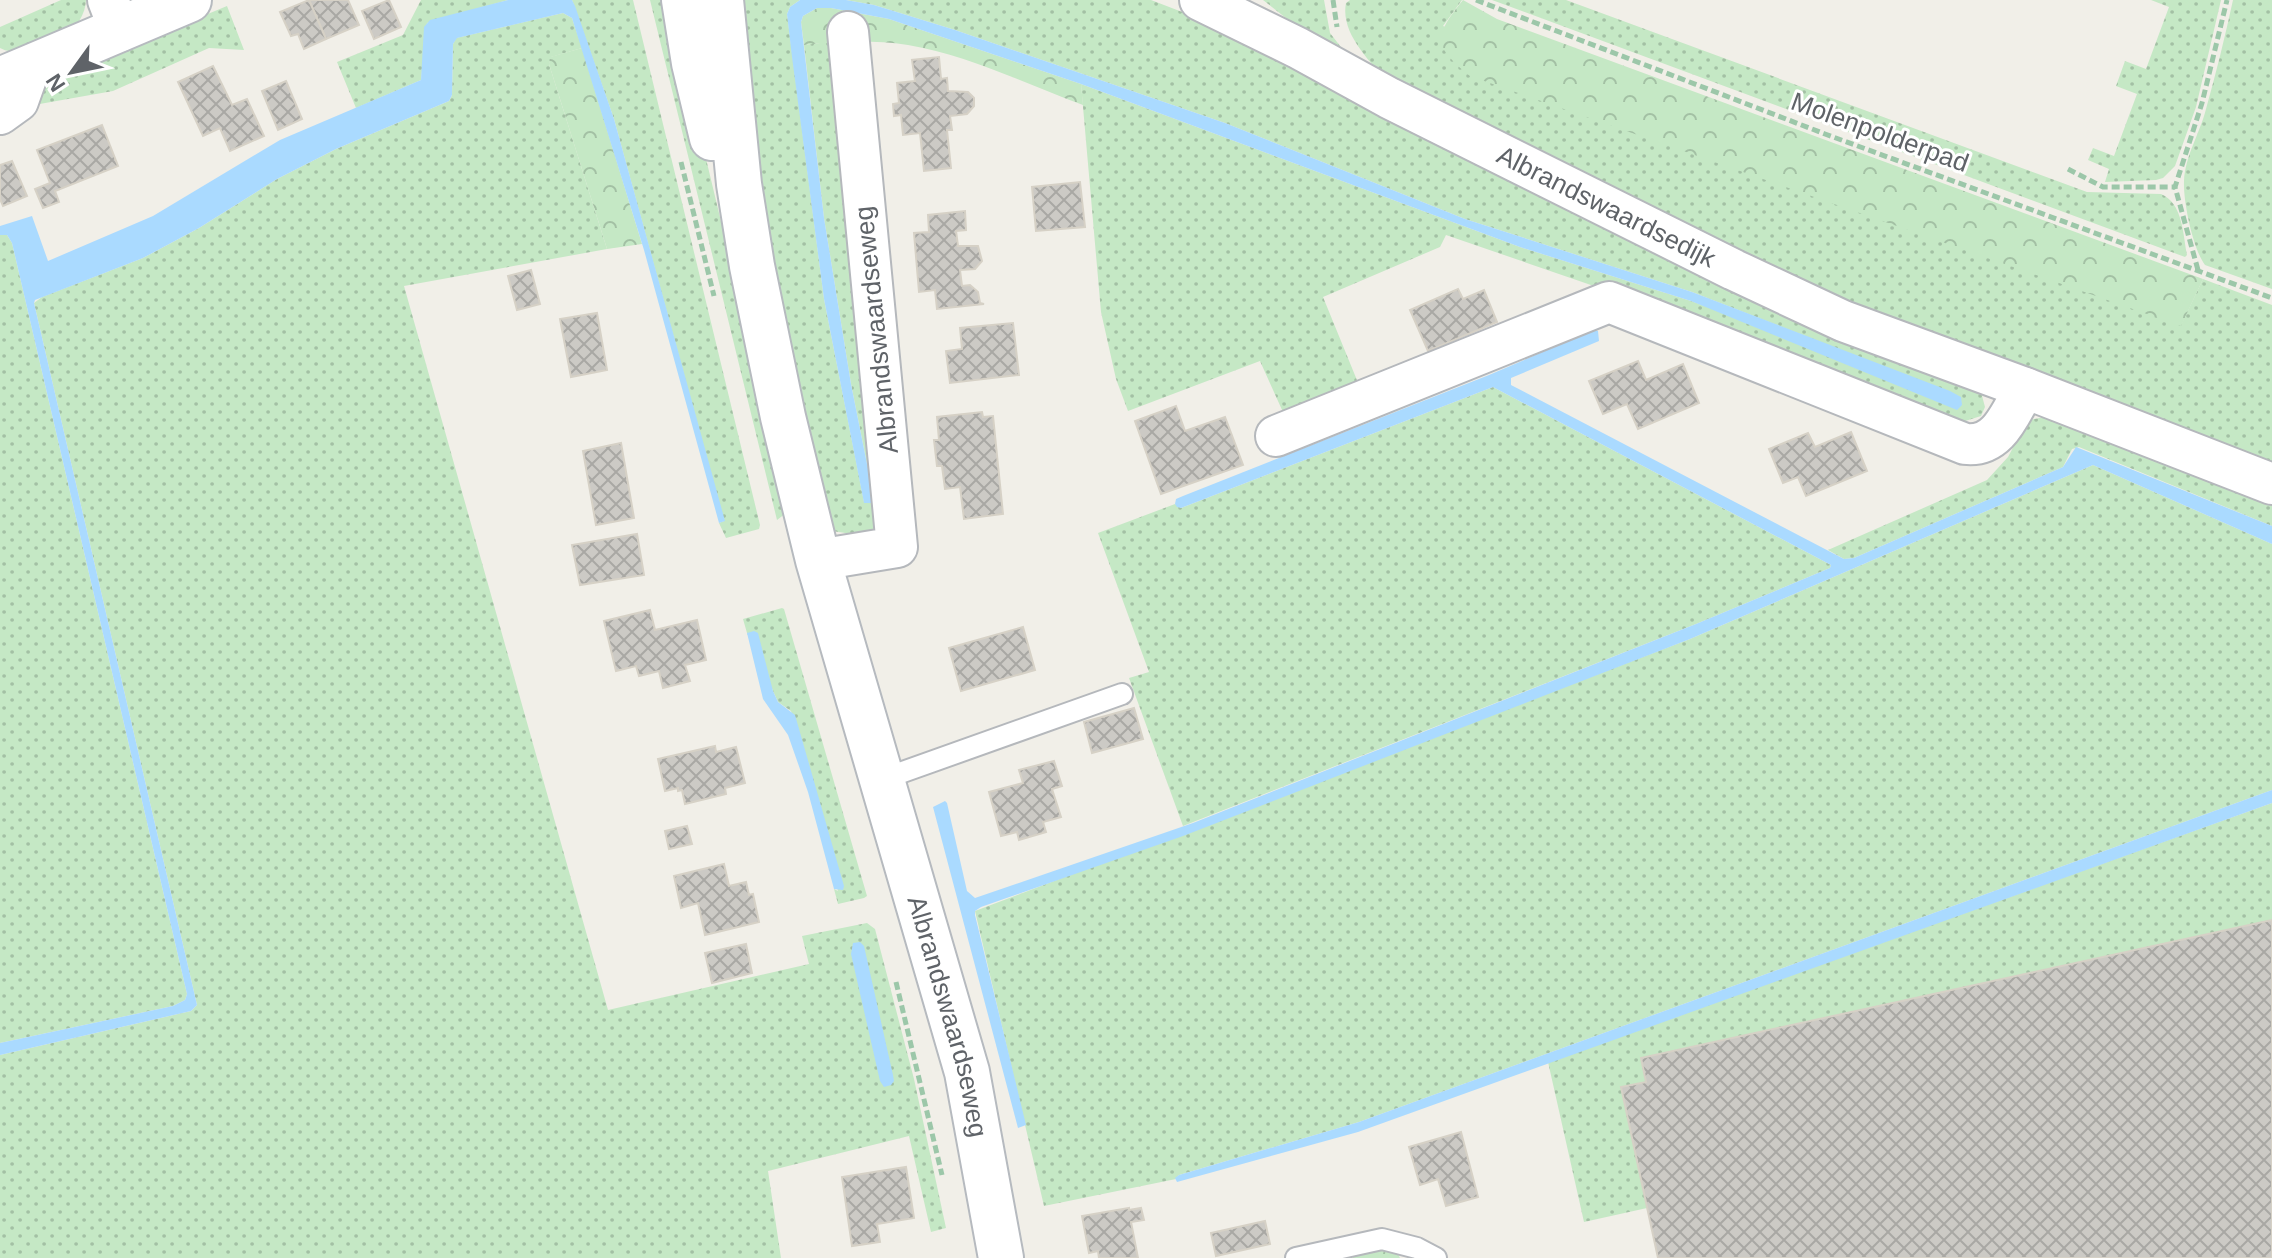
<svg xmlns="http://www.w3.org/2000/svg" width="2272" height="1258" viewBox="0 0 2272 1258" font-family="Helvetica,sans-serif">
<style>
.grass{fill:url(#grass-dots)}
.forest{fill:url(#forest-crowns)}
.water{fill:#aadaff}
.building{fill:url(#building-cross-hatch);stroke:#d6d1c6;stroke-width:2}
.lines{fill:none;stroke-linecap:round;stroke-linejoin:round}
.lane-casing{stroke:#b5b8bc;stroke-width:24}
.street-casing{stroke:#b5b8bc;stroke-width:44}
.secondary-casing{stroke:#b6babf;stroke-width:48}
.path{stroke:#9cc7a9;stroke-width:5;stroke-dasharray:8 4;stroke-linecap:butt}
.lane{stroke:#fff;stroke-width:20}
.street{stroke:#fff;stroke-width:40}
.secondary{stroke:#fff;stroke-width:44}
.labels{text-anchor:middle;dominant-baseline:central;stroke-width:6;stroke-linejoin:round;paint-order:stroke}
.street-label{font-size:26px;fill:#5f6368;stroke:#fff}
</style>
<defs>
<pattern id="grass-dots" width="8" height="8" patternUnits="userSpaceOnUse" patternTransform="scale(2)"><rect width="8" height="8" fill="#c5e8c5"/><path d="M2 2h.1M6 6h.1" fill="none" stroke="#a3c0a4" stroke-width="1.8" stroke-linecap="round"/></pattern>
<pattern id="forest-crowns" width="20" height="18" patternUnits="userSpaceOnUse" patternTransform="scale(2)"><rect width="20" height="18" fill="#c5e8c5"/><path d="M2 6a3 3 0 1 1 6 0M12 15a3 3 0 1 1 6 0" fill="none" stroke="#a3c0a4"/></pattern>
<pattern id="building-cross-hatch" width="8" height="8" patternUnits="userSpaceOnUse" patternTransform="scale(2)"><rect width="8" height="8" fill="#cccac5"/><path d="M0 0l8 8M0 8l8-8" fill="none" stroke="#a9a8a4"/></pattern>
</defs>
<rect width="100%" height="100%" fill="#f1efe8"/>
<!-- grass -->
<g class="grass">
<path d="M 61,0 L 86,0 C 85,36 30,63 0,48 L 0,27 Z"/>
<polygon points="421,0 508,0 427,23 421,80 356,108 337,62 403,35"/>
<polygon points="572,0 633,0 760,525 759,529 726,538 719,523 724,521 614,119"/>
<polygon points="650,0 676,0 697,121 789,506 790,510 777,520"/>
<path d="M 731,0 L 800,0 L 790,7 L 787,14 L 824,299 L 864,502 L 868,503 L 874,499 L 851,384 L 824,218 L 804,45 L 836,41 L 855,198 L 886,518 C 880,543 850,533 832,531 L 806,438 L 764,247 Z"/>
<polygon points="846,0 1151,0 1190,15 1981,392 1985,407 1981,416 1959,423 1652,306 1446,235 1440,247 1323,297 1361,390 1287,421 1260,361 1128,411 1116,379 1101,312 1081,84 1520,247 1691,301 1961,397 1692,292 1465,219 1225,123 955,30 874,5"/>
<polygon points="1263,0 1324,0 1330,33 1351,60 1291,22"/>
<path d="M 1350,0 L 1462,0 L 1443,26 L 2181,325 L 2203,279 L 2272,305 L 2272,468 L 1899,327 L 1388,84 C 1370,60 1340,34 1346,3 Z"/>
<path d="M 1492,0 L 1566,0 L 2087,192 L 2161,194 C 2183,203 2183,235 2187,255 L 2185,257 Z"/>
<polygon points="2151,0 2221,0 2196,107 2175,166 2163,178 2156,180 2105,182 2109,169 2088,160 2093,148 2114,156 2137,94 2116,86 2125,61 2146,69 2169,7"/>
<path d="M 2233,0 L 2272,0 L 2272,289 L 2205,265 C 2193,249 2183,201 2184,181 C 2185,156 2200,133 2206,109 C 2216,73 2225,37 2233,0 Z"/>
<polygon points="227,6 244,50 209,48 113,91 34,105 44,87 56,77"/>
<polygon points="563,13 572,18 582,48 551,57 549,64 607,249 404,286 608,1010 809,964 802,936 867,923 875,929 914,1079 946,1228 931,1232 909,1136 768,1171 781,1258 0,1258 0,1055 191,1011 197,1005 34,303 42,297 143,258 199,228 277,179 336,149 449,101 452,95 453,44 456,38"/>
<polygon points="3,234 7,235 12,243 187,994 185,1000 173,1006 0,1043 0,235"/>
<polygon points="1493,387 1831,565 1830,568 1696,624 1183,826 1129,678 1149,672 1098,533 1175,504 1181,508"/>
<polygon points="2044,417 2058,418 2272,499 2272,526 2079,447 2072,449 2063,467 1854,558 1844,559 1828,550 1987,480 2008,457 2025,425 2030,420"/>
<polygon points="2093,465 2272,544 2272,790 1359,1122 1179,1175 1176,1179 1044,1206 975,911 1690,639"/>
<polygon points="782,608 784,609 867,896 864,898 838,904 834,889 838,891 791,711 778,702 747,633 743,619"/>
<polygon points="2272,803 2272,920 1641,1058 1646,1082 1621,1088 1647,1208 1584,1222 1548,1062"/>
</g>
<!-- forest -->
<g class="forest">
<path d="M 1463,0 L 1497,19 L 2203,279 L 2181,326 L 1470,76 C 1433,46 1433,37 1463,0 Z"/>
<path d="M 817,8 L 831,8 L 889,19 L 1081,84 L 1083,105 C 1026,84 968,55 908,45 C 873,40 838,41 804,45 L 801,22 L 803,16 Z"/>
<polygon points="582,48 642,244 607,249 549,64 550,57"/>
<polygon points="1370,1249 1397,1252 1400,1258 1353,1258 1352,1253"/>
</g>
<!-- water -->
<g class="water">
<polygon points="508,0 572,0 575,6 614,119 725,521 719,523 644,250 572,18 563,13 457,38 453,44 452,95 449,101 336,149 277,179 199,228 143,258 35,300 34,303 197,1005 191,1011 0,1055 0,1043 173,1006 185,1000 187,994 12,243 7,235 0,235 0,226 32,216 48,261 153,216 280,140 421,80 424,27 430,20"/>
<polygon points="800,0 846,0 874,5 955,30 1225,123 1465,219 1692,292 1950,391 1961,397 1962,405 1957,410 1691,301 1520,247 1081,84 889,19 831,8 817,8 803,16 801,22 824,218 851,384 874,499 871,503 864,503 824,299 792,57 787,14 790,7"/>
<polygon points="1594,330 1598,331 1599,341 1511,378 1511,385 1844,559 1854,558 2063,467 2076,447 2272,526 2272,544 2093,465 1690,639 1183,836 981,907 975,911 975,915 1026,1125 1018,1128 933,807 945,801 947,803 967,891 975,898 1193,823 1696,624 1830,568 1831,565 1493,387 1181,508 1177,507 1175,504 1176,499 1183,496 1489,375"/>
<polygon points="754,631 758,633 773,691 778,702 795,715 844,886 843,890 834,889 808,792 788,735 763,699 747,633"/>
<polygon points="2272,790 2272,803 1358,1132 1177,1182 1175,1178 1179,1175 1359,1122"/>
<polygon points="860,942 864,946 893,1075 894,1081 891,1085 884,1087 880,1081 851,954 853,943"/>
</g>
<!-- building -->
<g class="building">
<polygon points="309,0 348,0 359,25 326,39"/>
<polygon points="309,0 326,39 304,49 298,34 291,36 280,12"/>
<polygon points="389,0 401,27 374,39 362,11"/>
<polygon points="939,57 941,79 947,78 948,91 968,92 974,98 974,106 967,114 950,116 952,130 947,130 951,168 924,171 920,133 903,135 901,115 894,116 893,104 899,103 897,83 915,81 912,60"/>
<polygon points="213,66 232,105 247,99 264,136 230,151 220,128 203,136 178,82"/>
<polygon points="286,81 302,119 278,130 262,91"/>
<polygon points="102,125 118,166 55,191 59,202 43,208 35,189 50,183 37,150"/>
<polygon points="12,161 27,196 3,206 0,199 0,165"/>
<polygon points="1080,182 1085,227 1036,231 1032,187"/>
<polygon points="965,211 966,230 956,231 958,246 978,246 982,261 975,269 960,270 962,286 970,285 978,292 980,303 984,304 937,309 935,290 919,292 914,233 929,232 928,215"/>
<polygon points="531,270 540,304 517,310 508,276"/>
<polygon points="1458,289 1463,299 1484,290 1497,322 1428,351 1410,310"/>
<polygon points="597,313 607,370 571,377 560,319"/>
<polygon points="1013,323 1019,375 950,383 946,351 962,349 960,328"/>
<polygon points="1638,361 1646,380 1683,364 1699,403 1638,429 1627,404 1603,414 1589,381"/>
<polygon points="1176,406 1185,431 1225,417 1243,465 1161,494 1135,421"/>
<polygon points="982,412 983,417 993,416 1003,514 964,519 960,487 945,489 942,466 937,466 934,440 939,440 937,417"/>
<polygon points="1851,432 1867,471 1806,496 1798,477 1783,483 1769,449 1808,433 1815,447"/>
<polygon points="621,443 634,518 596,525 583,451"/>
<polygon points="637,534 644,575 580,585 572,545"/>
<polygon points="650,610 655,630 697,620 706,660 685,665 690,681 663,688 659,671 639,676 636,666 616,671 604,621"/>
<polygon points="1023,627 1035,670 961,691 949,648"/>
<polygon points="1134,708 1143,739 1092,753 1084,722"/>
<polygon points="715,746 716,752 736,747 745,783 725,788 726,794 685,804 682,790 678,791 678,788 665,791 658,759"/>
<polygon points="1054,761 1062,786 1052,789 1061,817 1043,822 1046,832 1019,840 1017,832 1001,836 989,792 1023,783 1019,770"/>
<polygon points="687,826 692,844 669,849 665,831"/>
<polygon points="724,864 729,886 746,882 749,895 753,894 759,922 705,935 698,903 681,908 674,876"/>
<polygon points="2272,920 2272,1258 1658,1258 1621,1087 1646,1082 1641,1058"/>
<polygon points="746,944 752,973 712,983 705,953"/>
<polygon points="1461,1132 1478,1197 1446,1206 1438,1179 1420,1185 1409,1147"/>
<polygon points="906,1167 914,1218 877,1224 880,1242 852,1246 842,1177"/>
<polygon points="1129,1208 1129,1210 1141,1208 1144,1220 1131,1222 1138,1258 1099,1258 1098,1251 1089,1253 1082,1216"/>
<polygon points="1265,1221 1270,1244 1216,1256 1211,1233"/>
</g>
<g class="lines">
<!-- lane casing -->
<g class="lane-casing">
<g id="lane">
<polyline points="883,779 1122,694"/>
<polyline points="1296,1258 1382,1239 1417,1248 1436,1258"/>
</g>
</g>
<!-- street casing -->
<g class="street-casing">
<g id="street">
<polyline points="108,0 120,31"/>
<path id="s1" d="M 1200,0 L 1298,48 L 1389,98 L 1734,270 L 1843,321 L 2025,388 L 2272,484"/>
<polyline points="0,114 18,101 29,70"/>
<path d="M 1276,436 L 1609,302 L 1965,444 C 1999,448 2010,413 2025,388"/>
<polyline points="818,560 897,547 848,32"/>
</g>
</g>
<!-- secondary casing -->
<g class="secondary-casing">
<g id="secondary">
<polyline points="684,0 694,63 712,138"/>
<path id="s2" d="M 721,0 L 739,184 L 752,266 L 783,417 L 818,560 L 967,1072 L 1001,1258"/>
<polyline points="0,80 189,0"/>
</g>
</g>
<!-- path -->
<g class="path">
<polyline points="1333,0 1337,27"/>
<polyline points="1476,0 1825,134 2272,298"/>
<polyline points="681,162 714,296"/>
<polyline points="2068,169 2103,187 2175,187"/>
<polyline points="2198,270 2175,187 2202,103 2227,0"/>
<polyline points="896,982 942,1175"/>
</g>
<!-- lane -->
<use href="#lane" class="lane"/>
<!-- street -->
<use href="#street" class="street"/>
<!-- secondary -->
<use href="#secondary" class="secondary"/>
</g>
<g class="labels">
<!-- street labels -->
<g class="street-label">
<text transform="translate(1880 132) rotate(20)">Molenpolderpad</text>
<text stroke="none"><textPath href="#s1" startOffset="456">Albrandswaardsedijk</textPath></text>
<text transform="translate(876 330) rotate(-96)">Albrandswaardseweg</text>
<text stroke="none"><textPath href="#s2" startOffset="1044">Albrandswaardseweg</textPath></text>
</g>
</g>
<!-- north arrow -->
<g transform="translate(72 72) rotate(237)" stroke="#ffffff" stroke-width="6" paint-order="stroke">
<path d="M0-6L14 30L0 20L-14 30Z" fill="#5f6368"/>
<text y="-12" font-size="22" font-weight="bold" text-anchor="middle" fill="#5f6368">N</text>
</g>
</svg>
